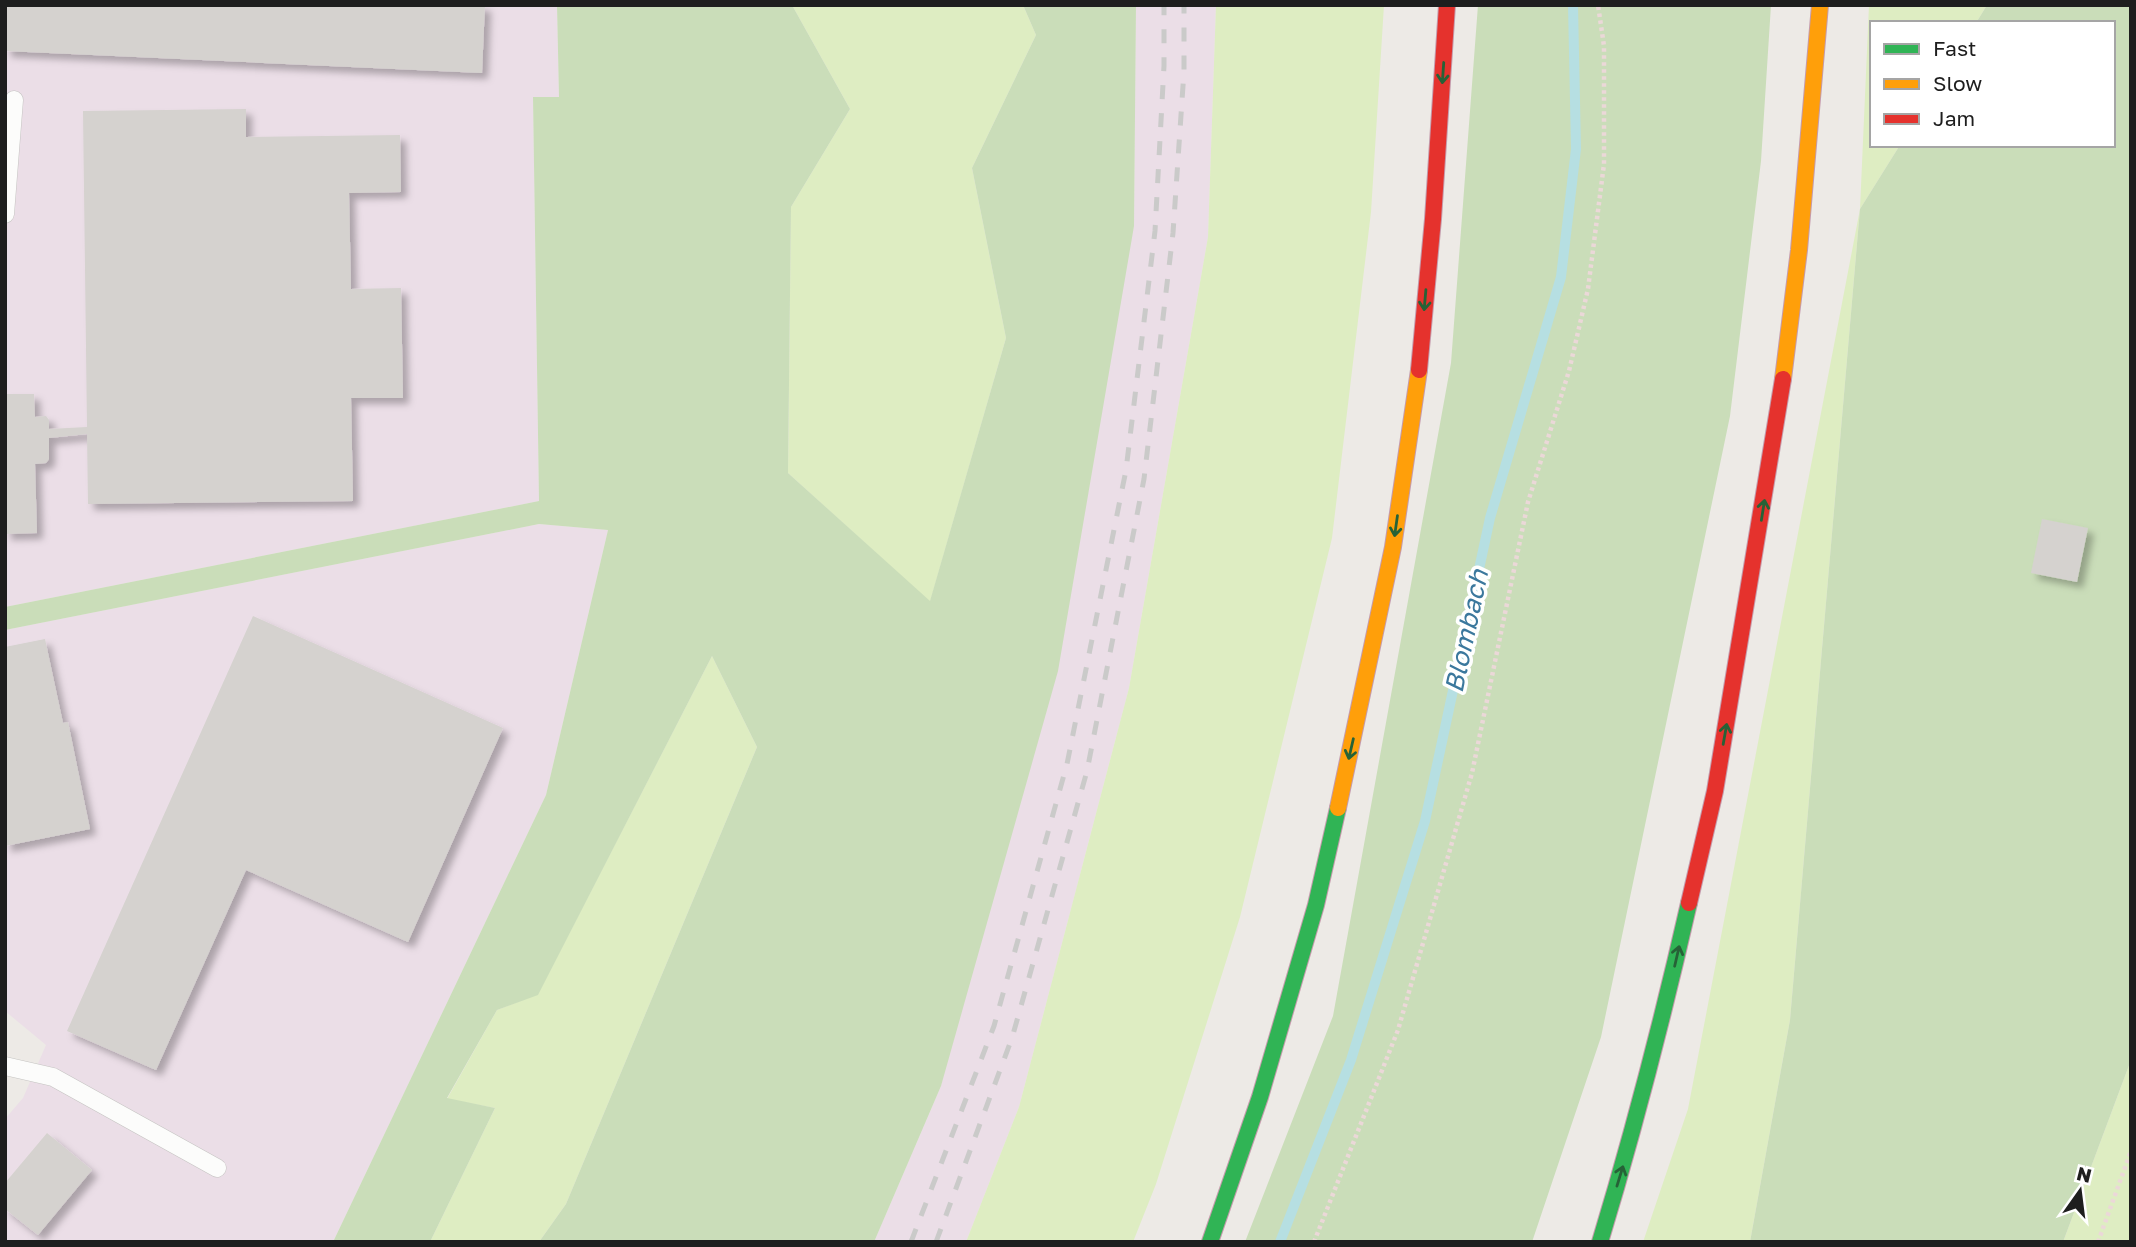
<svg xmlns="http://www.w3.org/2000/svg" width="2136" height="1247" viewBox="0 0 2136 1247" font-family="'Golos Text',sans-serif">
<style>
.industrial{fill:#ebdee7}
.grass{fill:#deedc2}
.forest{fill:#caddb9}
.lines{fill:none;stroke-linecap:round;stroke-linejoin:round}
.stream{stroke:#b6dfe2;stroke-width:10}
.building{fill:#d5d2cf;filter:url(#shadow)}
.lane-casing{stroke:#c5c4c2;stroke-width:19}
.fast-casing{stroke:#c59bac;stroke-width:18}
.slow-casing{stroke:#c59bac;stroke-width:18}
.jam-casing{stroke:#c59bac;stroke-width:18}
.path{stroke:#ebd8d8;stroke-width:4.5;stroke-dasharray:3.5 3.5;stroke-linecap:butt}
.lane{stroke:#fcfcfb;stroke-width:18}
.fast{stroke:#30b455;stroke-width:16}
.slow{stroke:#ff9f0a;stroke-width:16}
.jam{stroke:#e5322d;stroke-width:16}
.rail{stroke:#cacac9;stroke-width:5;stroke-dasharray:14 14;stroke-linecap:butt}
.oneway{stroke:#266237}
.labels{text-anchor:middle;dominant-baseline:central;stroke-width:7;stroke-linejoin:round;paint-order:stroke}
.water-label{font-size:26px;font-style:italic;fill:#3b789d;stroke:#fff}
</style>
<defs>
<filter id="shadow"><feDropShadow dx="6" dy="6" stdDeviation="3.5" flood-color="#0004"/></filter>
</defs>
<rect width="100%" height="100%" fill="#edeae6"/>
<!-- industrial -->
<g class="industrial">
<polygon points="5,5 557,5 559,98 533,97 539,501 5,607"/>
<polygon points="1136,5 1216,5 1208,237 1129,688 1019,1107 966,1242 874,1242 941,1086 1134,226"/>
<polygon points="539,524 608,530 546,795 333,1242 5,1242 5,1119 23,1098 46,1045 5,1011 5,630"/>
</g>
<!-- grass -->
<g class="grass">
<polygon points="792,5 1023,5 1036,35 972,168 1006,338 930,602 788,473 791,207 850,109"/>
<polygon points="1216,5 1384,5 1371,212 1332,538 1240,917 1156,1184 1133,1242 966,1242 1019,1107 1129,688 1208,237"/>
<polygon points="1869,5 1987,5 1976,23 1872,23 1872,145 1900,145 1860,209 1790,1020 1750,1242 1643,1242 1688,1109 1860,209"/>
<polygon points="712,656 757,747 566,1204 539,1242 430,1242 495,1108 447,1099 497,1010 538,994"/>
<polygon points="2131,1060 2131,1242 2063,1242"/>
</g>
<!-- forest -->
<g class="forest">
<polygon points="557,5 792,5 850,109 791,207 788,473 930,601 1006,338 972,168 1036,35 1023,5 1136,5 1134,226 1058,671 941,1086 874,1242 539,1242 566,1204 757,747 712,656 538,995 497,1010 447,1098 495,1108 430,1242 333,1242 546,795 608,530 539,524 5,630 5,607 539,501 533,97 559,97"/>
<polygon points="1478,5 1771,5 1761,161 1730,416 1601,1037 1532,1242 1245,1242 1333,1016 1451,363"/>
<polygon points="1987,5 2131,5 2131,1060 2063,1242 1750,1242 1790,1020 1860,209 1900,145 2113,145 2113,23 1976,23"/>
</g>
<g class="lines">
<!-- stream -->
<polyline class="stream" points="1280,1242 1351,1060 1425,821 1490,518 1561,277 1576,149 1573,5"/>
</g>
<!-- building -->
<g class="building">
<polygon points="5,5 485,5 482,73 5,51"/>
<polygon points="246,109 246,137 400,135 401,192 349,193 351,289 401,288 403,398 351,398 353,501 88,504 87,434 49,438 49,459 46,463 35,464 37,533 5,534 5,394 34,394 35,417 46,416 49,420 49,429 87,427 83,111"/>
<polygon points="2042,519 2088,528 2077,582 2031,573"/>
<polygon points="253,616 503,728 408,942 246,870 156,1070 67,1031"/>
<polygon points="45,639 63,723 68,722 90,829 5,846 5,647"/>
<polygon points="47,1133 92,1170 38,1235 5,1209 5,1183"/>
</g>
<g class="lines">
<!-- lane casing -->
<g class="lane-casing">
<g id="lane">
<polyline points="5,214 14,100"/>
<polyline points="5,1066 53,1077 217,1168"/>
</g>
</g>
<!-- fast casing -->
<g class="fast-casing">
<g id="fast">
<polyline points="1210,1242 1260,1097 1316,905 1338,808"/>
<path d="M 1600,1242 C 1634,1130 1663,1017 1689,903"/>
</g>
</g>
<!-- slow casing -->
<g class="slow-casing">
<g id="slow">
<polyline points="1783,379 1799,250 1820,5"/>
<polyline points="1338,808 1393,547 1419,370"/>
</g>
</g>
<!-- jam casing -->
<g class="jam-casing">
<g id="jam">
<polyline points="1419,370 1433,219 1447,5"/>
<polyline points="1689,903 1715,791 1783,379"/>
</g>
</g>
<!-- path -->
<g class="path">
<polyline points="1314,1242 1398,1030 1472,773 1528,502 1569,371 1588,289 1604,164 1604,46 1598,5"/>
<polyline points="2098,1242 2131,1151"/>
</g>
<!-- lane -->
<use href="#lane" class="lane"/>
<!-- fast -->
<use href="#fast" class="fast"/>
<!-- slow -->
<use href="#slow" class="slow"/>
<!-- jam -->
<use href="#jam" class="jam"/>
<!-- rail -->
<g class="rail">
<polyline points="911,1242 994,1026 1067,764 1126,470 1155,231 1164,66 1164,5"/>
<polyline points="936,1242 1012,1038 1087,771 1144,479 1173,233 1184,71 1184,5"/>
</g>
</g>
<!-- one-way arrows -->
<defs><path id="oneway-shaft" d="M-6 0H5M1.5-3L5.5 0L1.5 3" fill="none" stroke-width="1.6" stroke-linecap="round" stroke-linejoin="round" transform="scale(1.75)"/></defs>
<g class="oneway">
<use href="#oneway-shaft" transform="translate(1443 73) rotate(94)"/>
<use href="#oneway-shaft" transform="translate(1425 300) rotate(95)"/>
<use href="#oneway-shaft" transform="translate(1763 510) rotate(-81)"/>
<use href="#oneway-shaft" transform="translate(1396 526) rotate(98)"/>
<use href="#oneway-shaft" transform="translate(1725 734) rotate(-80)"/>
<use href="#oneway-shaft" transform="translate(1351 749) rotate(103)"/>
<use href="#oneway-shaft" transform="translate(1677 956) rotate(-77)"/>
<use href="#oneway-shaft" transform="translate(1620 1176) rotate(-73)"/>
</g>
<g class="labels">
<!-- water labels -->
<g class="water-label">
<text transform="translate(1466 631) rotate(-78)">Blombach</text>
</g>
</g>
<!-- border -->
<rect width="2136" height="1247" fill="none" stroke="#1e1e1e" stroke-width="14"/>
<!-- legend -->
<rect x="1870" y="21" width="245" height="126" fill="#ffffff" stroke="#a5a5a5" stroke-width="2"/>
<rect x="1884" y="44" width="35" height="10" fill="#30b455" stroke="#a5a5a5" stroke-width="2"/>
<text x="1933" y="56" font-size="21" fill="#1e1e1e">Fast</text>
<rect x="1884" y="79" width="35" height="10" fill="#ff9f0a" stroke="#a5a5a5" stroke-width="2"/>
<text x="1933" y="91" font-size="21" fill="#1e1e1e">Slow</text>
<rect x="1884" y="114" width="35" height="10" fill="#e5322d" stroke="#a5a5a5" stroke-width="2"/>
<text x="1933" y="126" font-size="21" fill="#1e1e1e">Jam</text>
<!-- north arrow -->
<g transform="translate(2080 1191) rotate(14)" stroke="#ffffff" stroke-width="5" paint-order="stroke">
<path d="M0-5L12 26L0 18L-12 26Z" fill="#1e1e1e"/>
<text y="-10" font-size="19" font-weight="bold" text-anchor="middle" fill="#1e1e1e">N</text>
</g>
</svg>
